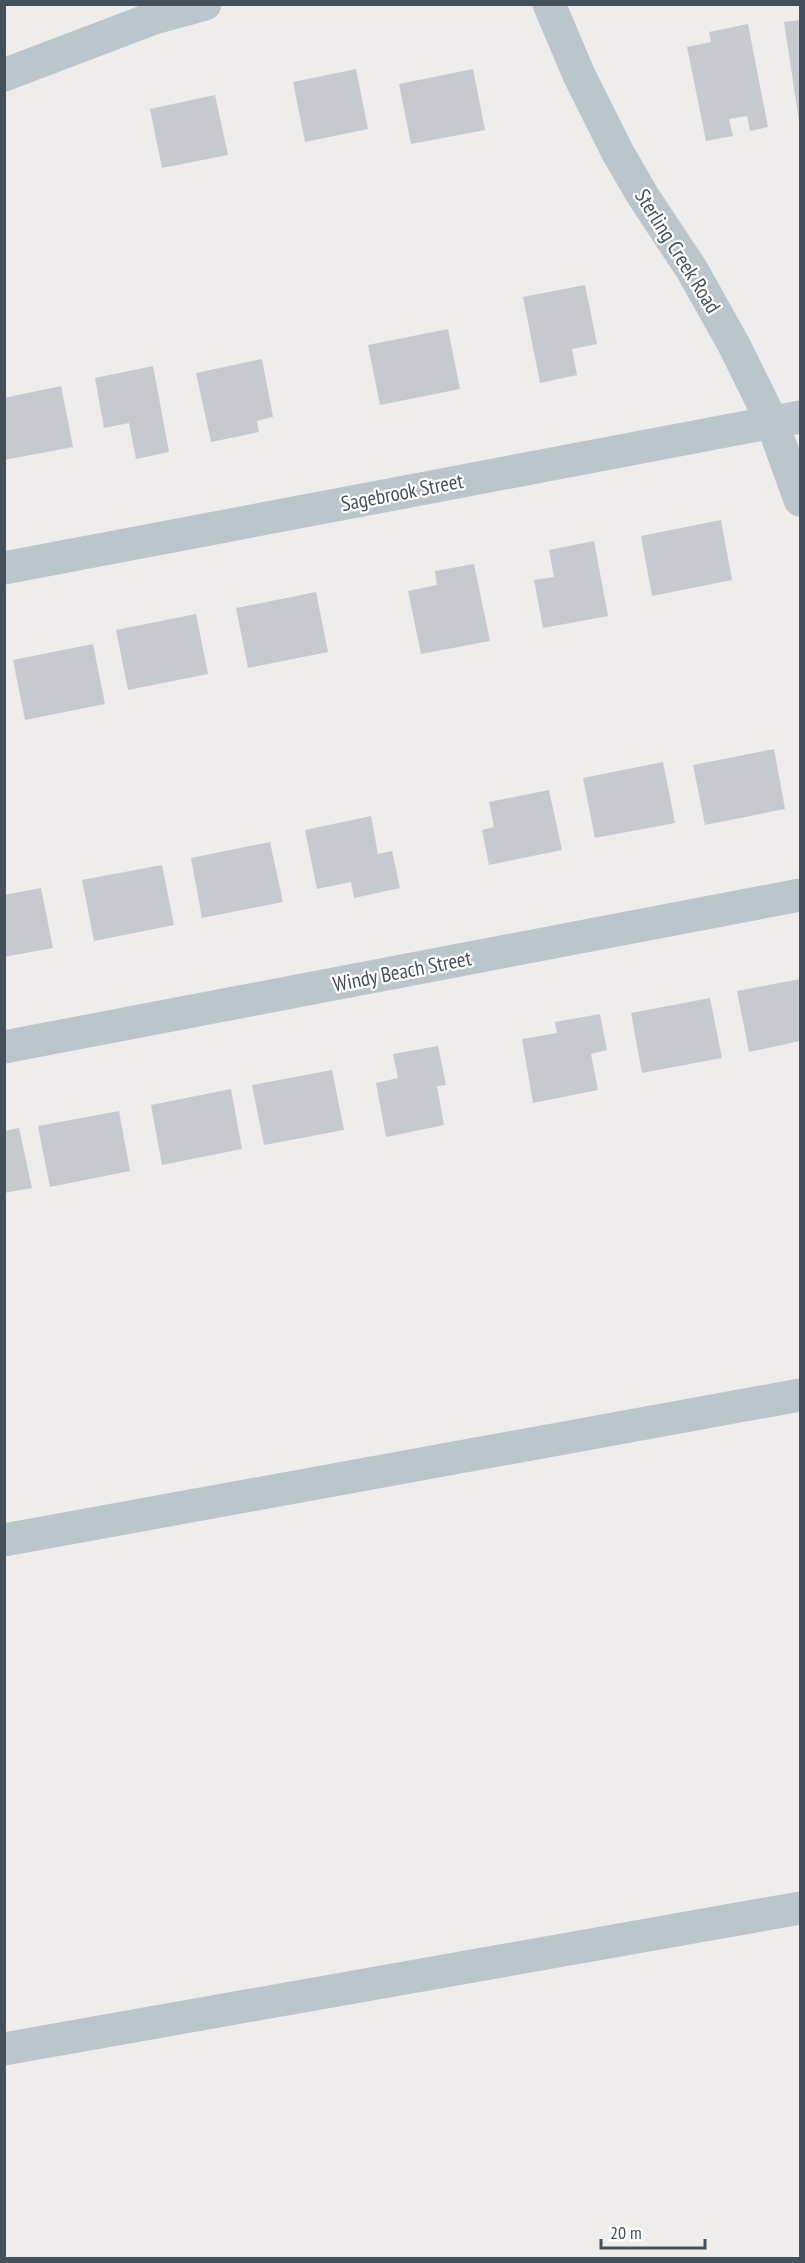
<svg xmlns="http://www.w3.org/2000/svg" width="805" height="2263" viewBox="0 0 805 2263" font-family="'PT Sans Narrow',sans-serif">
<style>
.building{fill:#c6cacf}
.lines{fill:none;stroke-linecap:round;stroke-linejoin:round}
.street{stroke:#bac5cc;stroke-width:33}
.labels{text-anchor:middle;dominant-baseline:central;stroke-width:4.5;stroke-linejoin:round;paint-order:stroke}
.street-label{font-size:21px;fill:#44515a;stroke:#fff}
</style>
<rect width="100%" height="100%" fill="#efecec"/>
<!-- building -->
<g class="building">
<polygon points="800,20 800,121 799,121 784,22"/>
<polygon points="748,24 768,127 750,131 747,116 729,119 733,136 706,141 687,47 711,42 709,32"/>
<polygon points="356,69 368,129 305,142 293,82"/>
<polygon points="473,69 485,130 411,144 399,84"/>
<polygon points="215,95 228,155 162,168 150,109"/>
<polygon points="585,285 597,344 572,349 577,375 540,383 523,297"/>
<polygon points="448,329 460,389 380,405 368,345"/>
<polygon points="262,359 273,417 257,421 259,432 211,442 196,373"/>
<polygon points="153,366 169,452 136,459 129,423 104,428 95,378"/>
<polygon points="61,386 73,447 4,460 4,398"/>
<polygon points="721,520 732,580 652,596 641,536"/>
<polygon points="594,541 608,616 543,628 534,580 554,577 549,550"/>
<polygon points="474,564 490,641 421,654 408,591 437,585 435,571"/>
<polygon points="316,592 328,652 248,668 236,608"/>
<polygon points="196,614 208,674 128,690 116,630"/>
<polygon points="93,644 105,704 25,720 13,660"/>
<polygon points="774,749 785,809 705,825 693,765"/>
<polygon points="663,762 675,823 595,838 583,778"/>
<polygon points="549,790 562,850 489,865 482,830 494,827 489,802"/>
<polygon points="371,816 378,854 392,851 400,888 354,898 351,882 317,889 305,830"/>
<polygon points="270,842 283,902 202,918 191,858"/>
<polygon points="162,865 174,925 94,941 82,880"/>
<polygon points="41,888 53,948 4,957 4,895"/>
<polygon points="800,979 800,1041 749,1052 737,991"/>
<polygon points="710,998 722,1058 642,1073 631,1013"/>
<polygon points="600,1014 607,1050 591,1054 598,1090 533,1103 522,1039 557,1033 555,1022"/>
<polygon points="438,1046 446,1085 437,1086 444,1125 386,1137 376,1083 398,1078 393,1054"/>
<polygon points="332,1070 344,1130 264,1145 252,1085"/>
<polygon points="231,1089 242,1149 162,1165 151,1105"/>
<polygon points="119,1111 130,1171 50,1187 38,1126"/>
<polygon points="19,1128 32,1188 4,1193 4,1131"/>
</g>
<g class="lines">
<!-- street -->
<g class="street">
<polyline points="549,4 579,75 618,153 643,196 692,270 734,345 772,422 800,500"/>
<polyline points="4,75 154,18 205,4"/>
<polyline points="4,568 800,417"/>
<polyline points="4,1047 800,895"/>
<polyline points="4,1540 800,1395"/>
<polyline points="4,2049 800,1908"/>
</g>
</g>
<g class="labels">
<!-- street labels -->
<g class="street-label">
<text transform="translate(678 251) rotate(58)">Sterling Creek Road</text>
<text transform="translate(402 492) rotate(-11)">Sagebrook Street</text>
<text transform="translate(402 971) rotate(-11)">Windy Beach Street</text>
</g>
</g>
<!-- border -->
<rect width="805" height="2263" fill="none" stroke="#44515a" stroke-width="12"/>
<!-- scale -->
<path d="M601 2239v9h104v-9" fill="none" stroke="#44515a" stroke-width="3"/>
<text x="610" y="2239" font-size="18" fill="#44515a" stroke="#ffffff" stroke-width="4.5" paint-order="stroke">20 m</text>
</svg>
